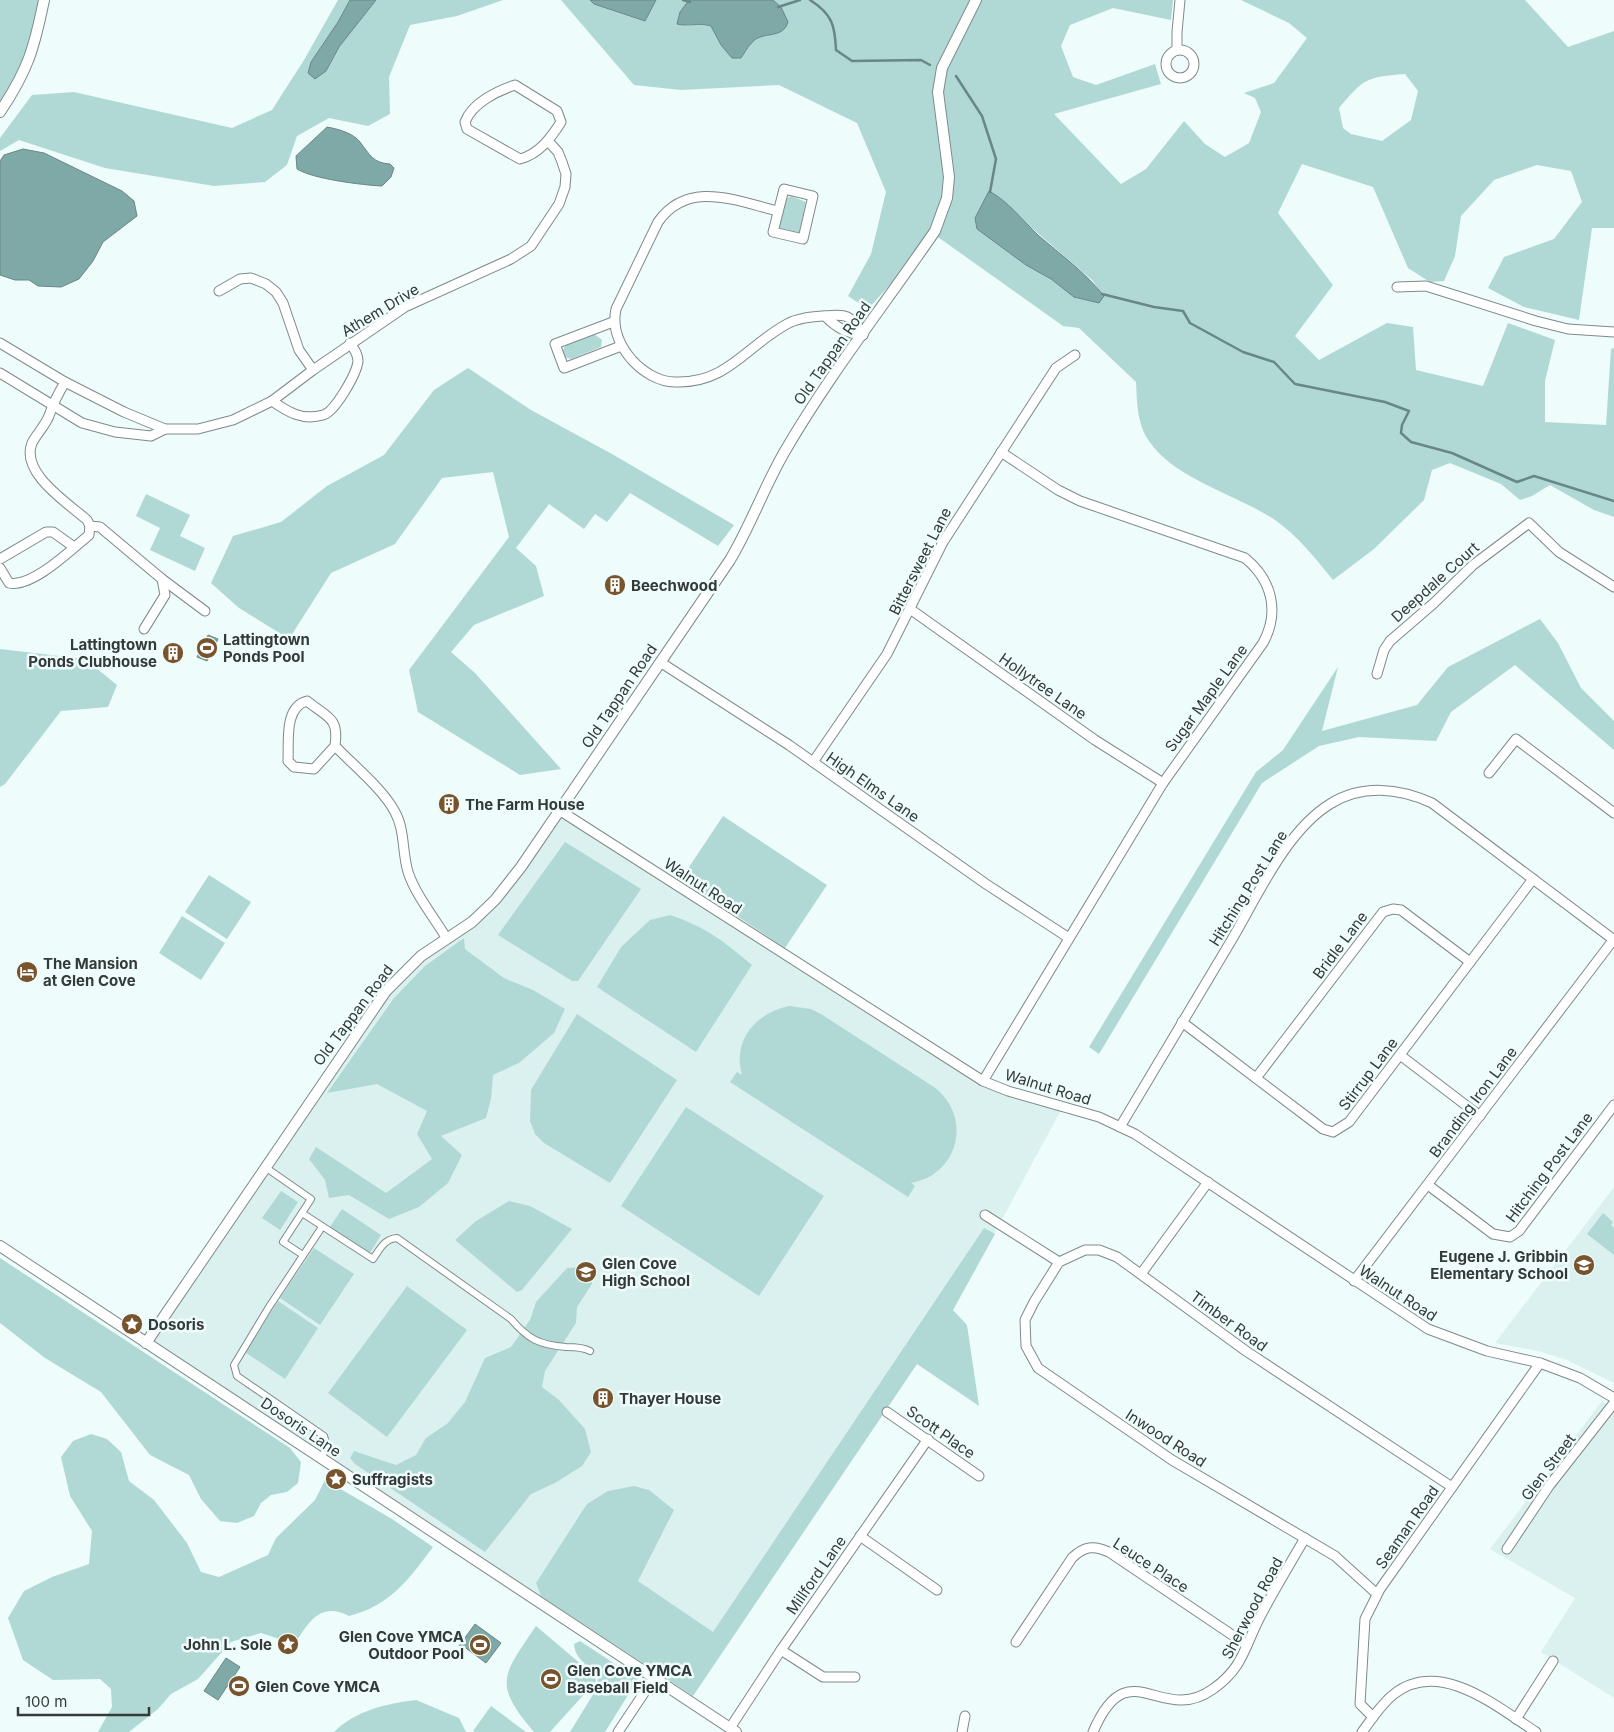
<svg xmlns="http://www.w3.org/2000/svg" width="1614" height="1732" viewBox="0 0 1614 1732" font-family="Inter,sans-serif">
<style>
.built{fill:#dbf1f0}
.green{fill:#b0d9d6;fill-rule:evenodd}
.water{fill:#7fa9a6;stroke:#688785}
.lines{fill:none;stroke-linecap:round;stroke-linejoin:round}
.stream{stroke:#688785;stroke-width:2.5}
.pedestrian-casing{stroke:#7e8a8a;stroke-width:8}
.minor-casing{stroke:#7e8a8a;stroke-width:11}
.tertiary-casing{stroke:#7e8a8a;stroke-width:12}
.pedestrian{stroke:#fff;stroke-width:6}
.minor{stroke:#fff;stroke-width:9}
.tertiary{stroke:#fff;stroke-width:10}
.labels{text-anchor:middle;dominant-baseline:central;stroke-width:5;stroke-linejoin:round;paint-order:stroke}
.street-label{font-size:15px;fill:#343939;stroke:#eefcfb}
.poi-label{font-size:15px;font-weight:bold;fill:#343939;stroke:#eefcfb;text-anchor:start}
</style>
<rect width="100%" height="100%" fill="#eefcfb"/>
<!-- built -->
<g class="built">
<polygon points="560,815 983,1082 1061,1110 953,1310 693,1696 151,1341 389,993 420,960 495,906"/>
<polygon points="1614,1187 1614,1383 1567,1360 1538,1351 1495,1343"/>
<polygon points="1602,1401 1614,1409 1614,1698 1541,1652 1575,1598 1490,1549"/>
</g>
<!-- green -->
<g class="green">
<polygon points="0,0 39,0 35,40 0,108"/>
<polygon points="338,0 350,0 338,22 311,62 326,71 339,47 376,0 503,0 457,16 410,25 389,77 390,114 368,126 329,118 297,136 287,165 265,182 214,186 105,168 19,140 0,151 0,138 32,95 74,92 232,128 272,110 304,60"/>
<path d="M 561,0 L 590,0 L 594,4 L 644,21 L 656,0 L 689,0 L 680,12 L 687,26 L 698,23 L 711,26 L 721,45 L 741,58 L 753,41 L 766,34 L 781,32 L 781,7 L 773,0 L 1173,0 L 1171,20 L 1113,8 L 1070,25 L 1061,46 L 1073,77 L 1096,85 L 1155,64 L 1161,84 L 1054,114 L 1121,184 L 1146,169 L 1184,121 L 1205,144 L 1225,157 L 1249,143 L 1261,112 L 1255,98 L 1244,93 L 1274,83 L 1307,38 L 1289,23 L 1241,0 L 1525,0 L 1568,47 L 1614,31 L 1614,228 L 1592,228 L 1579,320 L 1524,307 L 1488,288 L 1504,257 L 1554,239 L 1582,202 L 1571,171 L 1537,165 L 1494,180 L 1461,216 L 1455,256 L 1444,281 L 1430,282 L 1408,268 L 1373,187 L 1302,164 L 1278,213 L 1333,285 L 1295,336 L 1319,360 L 1387,323 L 1413,327 L 1416,370 L 1483,386 L 1508,323 L 1555,340 L 1545,381 L 1545,422 L 1606,425 L 1611,349 L 1614,348 L 1614,517 L 1594,510 L 1550,485 L 1532,496 L 1520,500 L 1501,484 L 1450,463 L 1432,470 L 1424,500 L 1374,549 L 1333,580 C 1315,558 1298,536 1275,520 C 1238,495 1174,479 1149,441 C 1137,424 1137,402 1136,382 L 1079,328 L 1063,326 L 935,235 L 868,309 L 848,296 L 871,254 L 886,192 L 857,123 L 779,85 L 681,90 L 634,85 ZM 1405,74 L 1418,91 L 1411,120 L 1382,141 L 1351,134 L 1343,128 L 1339,108 C 1364,79 1365,77 1405,74 ZM 989,191 L 1092,280 L 1104,296 L 1099,303 L 1074,297 L 1051,279 L 1026,265 L 977,229 L 975,218 Z"/>
<polygon points="791,196 806,202 799,234 779,229 785,199"/>
<polygon points="594,334 602,340 601,347 571,359 564,357 562,352 565,346"/>
<polygon points="468,368 531,410 612,454 734,525 718,546 630,493 607,522 595,514 584,529 549,504 516,548 536,566 544,596 474,625 451,652 475,673 561,769 520,775 418,712 409,670 509,537 493,472 442,478 395,544 331,573 289,639 239,608 211,583 233,536 281,522 327,486 384,455 434,390"/>
<polygon points="146,494 190,515 180,536 205,548 195,571 150,550 160,528 136,516"/>
<polygon points="1540,619 1558,643 1581,688 1614,721 1614,750 1515,665 1451,712 1436,741 1359,737 1319,746 1262,783 1099,1054 1089,1047 1256,772 1283,750 1338,667 1322,731 1417,705 1448,667"/>
<polygon points="0,649 85,659 117,685 108,707 61,711 5,784 0,787"/>
<polygon points="723,816 827,885 785,948 681,879"/>
<polygon points="565,842 641,889 578,981 572,981 498,935"/>
<polygon points="209,875 251,902 227,939 185,912"/>
<path d="M 670,915 C 706,927 723,941 752,965 L 696,1052 L 597,987 L 621,947 L 650,920 Z"/>
<polygon points="182,916 225,943 201,980 159,953"/>
<polygon points="464,938 465,949 504,978 533,990 565,1009 554,1033 519,1063 493,1075 491,1099 486,1118 441,1136 462,1155 448,1183 419,1207 389,1219 349,1195 329,1198 325,1180 309,1159 316,1147 386,1193 432,1159 417,1134 427,1111 377,1084 327,1093 394,998 425,966"/>
<path d="M 789,1006 L 811,1009 L 821,1014 L 934,1087 C 973,1116 959,1175 911,1183 L 915,1186 L 908,1197 L 730,1082 L 737,1072 L 742,1075 C 732,1040 756,1013 789,1006 Z"/>
<polygon points="577,1014 677,1080 610,1183 544,1143 535,1134 530,1121 531,1090"/>
<polygon points="686,1107 824,1196 759,1296 621,1206"/>
<polygon points="281,1191 298,1202 280,1230 262,1218"/>
<polygon points="509,1201 530,1206 572,1229 522,1290 517,1292 455,1240 476,1221"/>
<polygon points="342,1209 381,1235 370,1253 330,1227"/>
<polygon points="1603,1213 1613,1222 1611,1225 1614,1228 1614,1255 1587,1234"/>
<polygon points="984,1228 995,1234 953,1310 967,1325 979,1406 917,1364 693,1696 541,1596 536,1583 587,1504 608,1491 634,1486 649,1490 674,1510 638,1581 713,1632"/>
<polygon points="314,1248 354,1274 320,1325 280,1298"/>
<polygon points="0,1258 290,1448 301,1462 298,1483 287,1492 271,1495 261,1503 254,1516 237,1523 220,1521 201,1499 189,1475 150,1455 101,1392 45,1358 0,1323"/>
<polygon points="581,1267 592,1276 592,1284 577,1307 576,1323 545,1371 542,1387 559,1400 585,1429 591,1452 582,1466 555,1483 531,1494 485,1552 355,1464 350,1458 354,1451 396,1465 416,1455 426,1438 448,1423 465,1402 485,1358 511,1347 530,1320 536,1302 567,1268"/>
<polygon points="407,1286 467,1330 387,1437 328,1393"/>
<polygon points="278,1301 318,1328 285,1379 245,1352"/>
<path d="M 91,1434 L 107,1439 L 121,1452 L 129,1481 L 154,1500 L 187,1543 L 201,1572 L 219,1577 L 268,1555 L 276,1538 L 315,1500 L 325,1480 L 392,1519 L 433,1547 C 408,1580 391,1605 349,1616 C 321,1601 308,1622 295,1644 L 261,1633 L 231,1642 L 198,1679 L 171,1694 L 158,1709 L 129,1732 L 98,1732 L 112,1707 L 111,1689 L 100,1679 L 53,1680 L 23,1660 L 8,1618 L 24,1591 L 52,1577 L 89,1564 L 92,1531 L 70,1496 L 61,1457 L 73,1441 Z"/>
<path d="M 536,1626 L 595,1676 L 596,1681 L 550,1732 L 534,1732 C 492,1683 503,1675 536,1626 Z"/>
<path d="M 580,1641 L 638,1679 L 605,1732 L 570,1732 L 594,1693 L 599,1675 C 588,1666 575,1659 574,1644 Z"/>
<path d="M 416,1700 L 459,1718 L 466,1732 L 334,1732 C 356,1710 386,1704 416,1700 Z"/>
<polygon points="491,1706 526,1732 475,1732 473,1731"/>
</g>
<!-- water -->
<g class="water">
<polygon points="350,0 376,0 339,47 326,71 315,79 308,73 311,62 338,22"/>
<polygon points="590,0 656,0 645,21 594,4"/>
<path d="M 689,0 L 773,0 L 781,7 L 788,22 C 783,38 768,32 756,39 C 750,43 745,52 741,58 L 732,58 L 721,45 L 711,26 C 697,22 690,27 677,24 L 680,12 Z"/>
<path d="M 327,127 C 338,129 353,133 360,142 C 370,155 373,163 390,164 L 394,168 L 391,177 L 382,186 C 362,185 313,179 297,169 L 296,156 Z"/>
<polygon points="23,149 44,153 122,191 134,201 137,216 103,242 93,261 79,279 61,287 38,286 29,280 15,280 0,275 0,161 4,155"/>
<path d="M 989,191 C 1008,201 1022,220 1038,235 C 1061,255 1085,272 1104,296 L 1099,303 L 1074,297 L 1051,279 L 1026,265 L 977,229 L 975,218 Z"/>
<polygon points="208,635 218,639 207,661 197,657"/>
<polygon points="475,1624 501,1643 486,1663 463,1646 461,1648 459,1646"/>
<polygon points="226,1658 240,1667 218,1700 204,1691"/>
</g>
<g class="lines">
<!-- stream -->
<g class="stream">
<polyline points="683,0 690,2"/>
<path d="M 810,0 C 832,14 835,25 836,50 L 852,61 L 921,60 L 930,65"/>
<polyline points="778,7 800,0"/>
<polyline points="956,76 982,116 996,159 990,192"/>
<polyline points="1102,294 1154,307 1183,311 1190,323 1243,352 1274,362 1295,384 1385,402 1409,411 1402,425 1401,433 1411,442 1452,453 1517,482 1534,476 1614,501"/>
</g>
<!-- pedestrian casing -->
<g class="pedestrian-casing">
<g id="pedestrian">
<polyline points="265,1167 311,1199 283,1242 303,1255"/>
<path d="M 302,1213 L 373,1259 C 380,1249 384,1239 397,1238 L 511,1319 C 528,1339 539,1345 566,1347 C 574,1347 583,1347 590,1351"/>
<polyline points="321,1459 327,1446 324,1436 237,1376 234,1365 269,1307 322,1227"/>
</g>
</g>
<!-- minor casing -->
<g class="minor-casing">
<g id="minor">
<polyline points="1177,50 1177,32 1180,0"/>
<circle cx="1180" cy="64" r="14"/>
<path d="M 515,85 L 557,111 L 561,122 C 551,138 539,154 520,159 L 467,129 L 465,122 C 472,103 497,91 515,85 Z"/>
<polygon points="784,189 813,196 803,239 773,232"/>
<path d="M 778,211 C 736,201 688,179 658,222 L 616,309 C 612,328 619,345 632,360 C 643,372 659,382 675,382 C 727,384 746,346 787,324 C 798,318 811,317 823,316 C 847,314 850,314 863,335"/>
<polyline points="1397,287 1426,286 1536,321 1568,329 1614,332"/>
<polyline points="219,291 240,279 251,278 266,284 276,292 283,303 299,350 313,370"/>
<path d="M 825,316 C 837,328 846,333 863,335"/>
<polyline points="613,322 555,344 564,368 621,346"/>
<polyline points="0,343 65,382 124,412 165,429 198,429 233,420 272,401 313,370 405,307 511,259 531,246 559,204 565,187 566,174 562,162 558,152 548,141"/>
<polyline points="0,373 82,423 115,432 151,436 165,429"/>
<path d="M 272,401 C 288,412 302,421 323,415 C 335,412 357,373 358,361 C 358,354 354,349 350,343"/>
<polyline points="90,526 100,527 162,579 165,595 144,629"/>
<polyline points="0,559 46,532 53,532 74,547"/>
<path d="M 0,568 L 9,583 C 32,588 71,550 89,535 L 90,526 L 87,520 C 68,503 20,473 32,443 C 37,433 47,424 50,413 C 54,401 58,394 65,382"/>
<polyline points="162,579 205,611"/>
<polyline points="910,609 1095,740 1163,783"/>
<polyline points="660,662 789,745 986,884 1069,938"/>
<polyline points="1377,674 1384,650 1390,641 1434,603 1473,565 1529,523 1559,552 1614,587"/>
<path d="M 335,746 L 314,769 L 294,767 L 288,761 C 289,741 284,707 307,701 C 328,718 339,717 335,746 C 353,765 383,789 395,812 C 405,830 402,852 408,872 C 416,896 434,917 447,939"/>
<polyline points="813,762 887,654 943,542 1056,368 1075,355"/>
<polyline points="1489,773 1516,739 1614,813"/>
<polyline points="559,810 983,1081 1008,1091 1099,1117 1135,1134 1428,1329 1487,1351 1540,1363"/>
<polyline points="1182,1022 1323,1129 1333,1132 1349,1122 1533,879"/>
<polyline points="1400,1055 1480,1116"/>
<polyline points="1256,1078 1383,912 1393,909 1401,910 1470,962"/>
<path d="M 983,1081 L 1163,783 L 1263,643 C 1280,612 1272,580 1245,558 L 1080,501 L 1058,490 L 1001,452"/>
<path d="M 1120,1127 C 1157,1065 1194,1003 1231,941 C 1257,897 1286,831 1330,804 C 1362,784 1399,788 1432,803 L 1614,940"/>
<polyline points="1428,1185 1493,1234 1510,1237 1519,1231 1614,1105"/>
<polyline points="985,1215 1059,1262"/>
<polyline points="1141,1274 1208,1182"/>
<polyline points="1354,1281 1614,939"/>
<polyline points="887,1412 979,1476"/>
<polyline points="860,1536 937,1590"/>
<polyline points="1507,1549 1549,1486 1614,1403"/>
<polyline points="1377,1594 1335,1556 1172,1460 1038,1368 1026,1346 1025,1320 1034,1302 1059,1262 1085,1250 1099,1250 1117,1257 1246,1351 1452,1487"/>
<path d="M 1016,1642 L 1072,1558 C 1084,1546 1094,1545 1109,1552 L 1247,1645"/>
<polyline points="781,1650 823,1677 855,1677"/>
<polyline points="1373,1717 1360,1704 1365,1619 1380,1589 1540,1363 1580,1378 1614,1398"/>
<polyline points="1516,1719 1553,1661"/>
<polyline points="730,1728 781,1650 928,1439"/>
<polyline points="618,1732 654,1678"/>
<polyline points="962,1732 965,1716"/>
<path d="M 1093,1732 C 1129,1648 1160,1727 1213,1689 C 1243,1668 1244,1648 1260,1617 C 1274,1590 1290,1564 1305,1538"/>
<path d="M 1362,1732 C 1372,1719 1381,1704 1394,1694 C 1440,1658 1497,1707 1536,1732"/>
</g>
</g>
<!-- tertiary casing -->
<g class="tertiary-casing">
<g id="tertiary">
<path d="M 0,112 C 28,70 34,49 44,0"/>
<polyline points="0,1246 736,1732"/>
<path d="M 146,1343 L 386,991 L 421,956 L 472,922 L 495,900 L 521,867 L 730,560 C 751,525 764,487 785,451 C 829,375 885,304 935,231 L 947,198 L 949,177 L 938,92 L 942,68 L 976,0"/>
</g>
</g>
<!-- pedestrian -->
<use href="#pedestrian" class="pedestrian"/>
<!-- minor -->
<use href="#minor" class="minor"/>
<!-- tertiary -->
<use href="#tertiary" class="tertiary"/>
</g>
<!-- icons -->
<defs>
<g id="building-disc" transform="scale(1.125)"><circle r="9.5" fill="#77542d" stroke="#eefcfb"/><path d="M-4-6H4V6H1V3H-1V6H-4ZM-2.5-4.3h1.7v1.8h-1.7ZM.8-4.3h1.7v1.8H.8ZM-2.5-1h1.7V.8h-1.7ZM.8-1h1.7V.8H.8Z" fill="#fff"/></g>
<g id="stadium-disc" transform="scale(1.125)"><circle r="9.5" fill="#77542d" stroke="#eefcfb"/><path d="M0-5a6.5 5 0 1 0 0 10a6.5 5 0 1 0 0-10ZM-3.5-1.8h7v3.6h-7Z" fill="#fff"/></g>
<g id="hotel-disc" transform="scale(1.125)"><circle r="9.5" fill="#77542d" stroke="#eefcfb"/><path d="M-6-4.5h1.5V1H6V5H4.5V3h-9V5H-6ZM-4 0a1.8 1.8 0 1 1 3.6 0ZM.5 0V-2.5h3Q6-2.5 6 0Z" fill="#fff"/></g>
<g id="school-disc" transform="scale(1.125)"><circle r="9.5" fill="#77542d" stroke="#eefcfb"/><path d="M0-5L7-2L0 1L-7-2ZM-4 1L0 2.5L4 1V4Q0 6-4 4Z" fill="#fff"/></g>
<g id="sight-disc" transform="scale(1.125)"><circle r="9.5" fill="#77542d" stroke="#eefcfb"/><path d="M0-6L1.8-2.2L6-1.7L2.9 1.2L3.7 5.4L0 3.3L-3.7 5.4L-2.9 1.2L-6-1.7L-1.8-2.2Z" fill="#fff"/></g>
</defs>
<g fill-rule="evenodd">
<use href="#building-disc" x="615" y="585"/>
<use href="#stadium-disc" x="207" y="648"/>
<use href="#building-disc" x="173" y="653"/>
<use href="#building-disc" x="449" y="804"/>
<use href="#hotel-disc" x="27" y="972"/>
<use href="#school-disc" x="1584" y="1265"/>
<use href="#school-disc" x="586" y="1272"/>
<use href="#sight-disc" x="132" y="1324"/>
<use href="#building-disc" x="603" y="1398"/>
<use href="#sight-disc" x="336" y="1479"/>
<use href="#sight-disc" x="288" y="1644"/>
<use href="#stadium-disc" x="480" y="1645"/>
<use href="#stadium-disc" x="551" y="1679"/>
<use href="#stadium-disc" x="239" y="1686"/>
</g>
<g class="labels">
<!-- street labels -->
<g class="street-label">
<text transform="translate(380 310) rotate(-31)">Athem Drive</text>
<text transform="translate(832 353) rotate(-55)">Old Tappan Road</text>
<text transform="translate(920 561) rotate(-63)">Bittersweet Lane</text>
<text transform="translate(1435 582) rotate(-42)">Deepdale Court</text>
<text transform="translate(1043 686) rotate(35)">Hollytree Lane</text>
<text transform="translate(619 696) rotate(-56)">Old Tappan Road</text>
<text transform="translate(1206 698) rotate(-54)">Sugar Maple Lane</text>
<text transform="translate(873 787) rotate(35)">High Elms Lane</text>
<text transform="translate(703 886) rotate(33)">Walnut Road</text>
<text transform="translate(1248 888) rotate(-58)">Hitching Post Lane</text>
<text transform="translate(1340 945) rotate(-53)">Bridle Lane</text>
<text transform="translate(353 1015) rotate(-53)">Old Tappan Road</text>
<text transform="translate(1368 1074) rotate(-53)">Stirrup Lane</text>
<text transform="translate(1048 1087) rotate(17)">Walnut Road</text>
<text transform="translate(1473 1102) rotate(-53)">Branding Iron Lane</text>
<text transform="translate(1549 1167) rotate(-53)">Hitching Post Lane</text>
<text transform="translate(1398 1293) rotate(33)">Walnut Road</text>
<text transform="translate(1229 1321) rotate(36)">Timber Road</text>
<text transform="translate(301 1427) rotate(34)">Dosoris Lane</text>
<text transform="translate(941 1432) rotate(35)">Scott Place</text>
<text transform="translate(1166 1438) rotate(33)">Inwood Road</text>
<text transform="translate(1548 1467) rotate(-53)">Glen Street</text>
<text transform="translate(1407 1527) rotate(-55)">Seaman Road</text>
<text transform="translate(1151 1565) rotate(33)">Leuce Place</text>
<text transform="translate(816 1575) rotate(-55)">Millford Lane</text>
<text transform="translate(1252 1608) rotate(-62)">Sherwood Road</text>
</g>
<!-- poi labels -->
<g class="poi-label">
<text x="631" y="585">Beechwood</text>
<text x="223" y="639">Lattingtown<tspan x="223" dy="17">Ponds Pool</tspan></text>
<text x="157" y="644" text-anchor="end">Lattingtown<tspan x="157" dy="17">Ponds Clubhouse</tspan></text>
<text x="465" y="804">The Farm House</text>
<text x="43" y="963">The Mansion<tspan x="43" dy="17">at Glen Cove</tspan></text>
<text x="1568" y="1256" text-anchor="end">Eugene J. Gribbin<tspan x="1568" dy="17">Elementary School</tspan></text>
<text x="602" y="1263">Glen Cove<tspan x="602" dy="17">High School</tspan></text>
<text x="148" y="1324">Dosoris</text>
<text x="619" y="1398">Thayer House</text>
<text x="352" y="1479">Suffragists</text>
<text x="464" y="1636" text-anchor="end">Glen Cove YMCA<tspan x="464" dy="17">Outdoor Pool</tspan></text>
<text x="272" y="1644" text-anchor="end">John L. Sole</text>
<text x="567" y="1670">Glen Cove YMCA<tspan x="567" dy="17">Baseball Field</tspan></text>
<text x="255" y="1686">Glen Cove YMCA</text>
</g>
</g>
<!-- scale -->
<path d="M18 1707v8h131v-8" fill="none" stroke="#343939" stroke-width="2.5"/>
<text x="25" y="1707" font-size="15" fill="#343939" stroke="#eefcfb" stroke-width="4" paint-order="stroke">100 m</text>
</svg>
